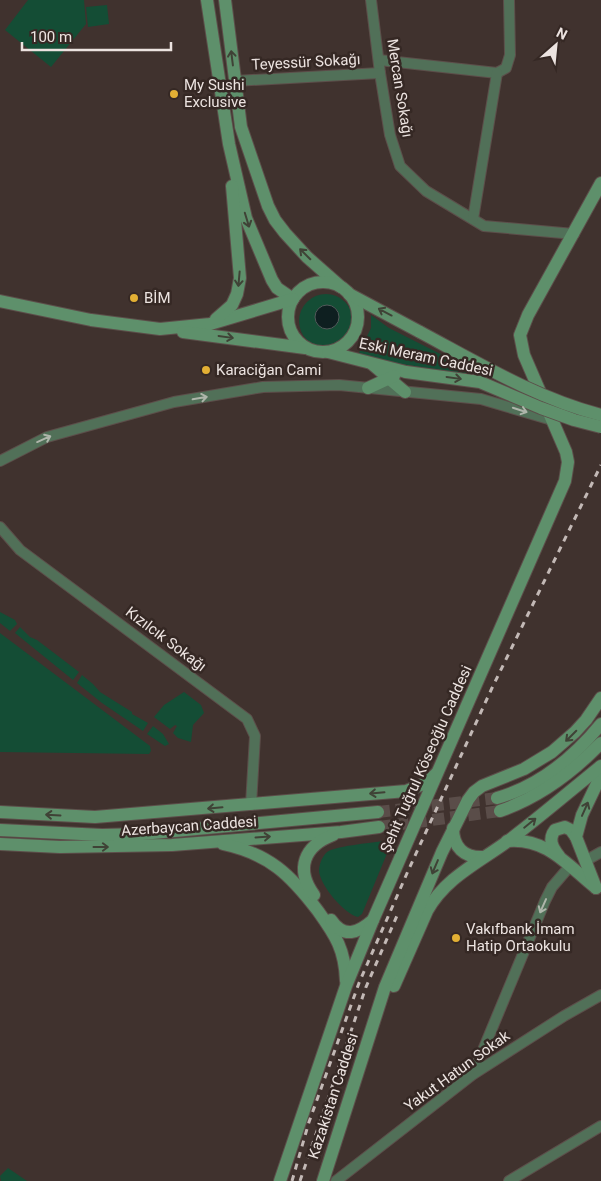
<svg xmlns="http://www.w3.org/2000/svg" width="601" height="1181" viewBox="0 0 601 1181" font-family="Roboto,sans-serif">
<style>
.green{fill:#144d35}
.water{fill:#0e1f20;stroke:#515a5a}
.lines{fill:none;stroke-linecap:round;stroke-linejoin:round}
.secondary-tunnel{stroke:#5a4d49;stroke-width:12;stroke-dasharray:12 6;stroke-linecap:butt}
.street-casing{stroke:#5c4e4a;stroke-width:12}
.secondary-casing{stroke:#5c4e4a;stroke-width:14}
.street{stroke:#517058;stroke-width:10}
.secondary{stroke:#5e906b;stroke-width:12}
.rail{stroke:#c3b9b6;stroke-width:3;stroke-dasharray:6 6;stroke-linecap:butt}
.secondary-bridge-casing{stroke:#5c4e4a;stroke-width:14;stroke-linecap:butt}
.secondary-bridge{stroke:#5e906b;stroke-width:12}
.oneway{stroke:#3f4236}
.oneway2{stroke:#aeb5aa}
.poi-dot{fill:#e2af34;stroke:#352824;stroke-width:2}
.labels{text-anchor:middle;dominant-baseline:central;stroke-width:5;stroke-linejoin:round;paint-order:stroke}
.street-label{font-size:15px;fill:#ece3e0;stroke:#352824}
.poi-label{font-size:15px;fill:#ece3e0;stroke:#352824;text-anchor:start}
</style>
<rect width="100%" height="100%" fill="#40322e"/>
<!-- green -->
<g class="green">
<polygon points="28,0 84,0 86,24 51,67 5,30"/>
<polygon points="107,5 109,24 88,27 86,7"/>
<circle cx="326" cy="321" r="27"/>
<polygon points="371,315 389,328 480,374 478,376 357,357 371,328"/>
<polygon points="0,612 15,620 17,624 10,631 0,623"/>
<polygon points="20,627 30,637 37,640 79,672 73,680 15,633"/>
<polygon points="0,633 150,746 151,751 149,754 0,752"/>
<polygon points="82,675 93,684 100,692 132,712 132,714 148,723 143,731 102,703 77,683"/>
<polygon points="184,692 201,705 204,713 193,725 191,742 178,738 173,733 177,726 175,725 170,729 154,717 164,705"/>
<polygon points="153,726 163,734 169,744 165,746 147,734"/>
<path d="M 383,841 L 388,851 L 362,914 L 358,917 C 344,914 320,885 319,871 C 319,865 322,857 326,853 C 332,846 372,843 383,841 Z"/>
<polygon points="8,1168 27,1181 1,1181 0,1176"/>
</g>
<!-- water -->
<circle class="water" cx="327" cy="317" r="12"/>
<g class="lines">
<!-- secondary-tunnel -->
<g class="secondary-tunnel">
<polyline points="378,812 497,798"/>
<polyline points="379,827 500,811"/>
</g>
<!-- street casing -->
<g class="street-casing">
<g id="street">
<polyline points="371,0 380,73 390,135 400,166 426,191 484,226 574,234"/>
<polyline points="379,60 497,73 506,68 510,55 509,0"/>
<polyline points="235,81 380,73"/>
<polyline points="473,219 497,73"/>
<polyline points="0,461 47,437 174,402 263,387 339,385 481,399 552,420"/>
<polyline points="0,527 20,550 247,719 255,736 251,805"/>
<polyline points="585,861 601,852"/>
<polyline points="473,1074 545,901 552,887 570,866"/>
<polyline points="336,1181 472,1075 564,1016 601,995"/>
<polyline points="509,1181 601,1126"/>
</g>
</g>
<!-- secondary casing -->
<g class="secondary-casing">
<g id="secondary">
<polyline points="207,0 229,144 246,218 272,280 277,288 293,299"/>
<polyline points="225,0 241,127 268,206 275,220 285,233 307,257 341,287"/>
<circle cx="323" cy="317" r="35"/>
<polyline points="349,294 420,332"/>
<polyline points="0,301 91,320 160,329 210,324 293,299"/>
<polyline points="216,319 232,305 237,294 240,278 232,186"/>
<polyline points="183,332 305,348"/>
<polyline points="328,352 406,372"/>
<polyline points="372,364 405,392"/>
<polyline points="368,388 394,376"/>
<path d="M 497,798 C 539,786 574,757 601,724"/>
<path d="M 500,811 C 540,797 572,773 601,743"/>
<polyline points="0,812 95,817 406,791 426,783 436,774"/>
<path d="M 453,828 C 453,847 464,858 483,857"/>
<polyline points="0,830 102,835 142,834 378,812"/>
<path d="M 507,841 C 547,837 568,866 596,888"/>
<polyline points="0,844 60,847 172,845 341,832 379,827"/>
<path d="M 223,844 C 269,854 290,874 318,911 C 336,936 345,950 346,981"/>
<path d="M 559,856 C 552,847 548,839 555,830 L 565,827 L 571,830 L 576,837"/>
<polyline points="596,888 576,837 582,815 601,775"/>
<path d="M 314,895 C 295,869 304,846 333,835"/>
<path d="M 331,920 C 344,939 358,933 373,920"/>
<path d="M 394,986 L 427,911 C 445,878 478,863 508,841 C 540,817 570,791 601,766"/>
<polyline points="280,1181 346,986 373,920 565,481 568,462 566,452 524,355 520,335 528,315 601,183"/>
<polyline points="323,1181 385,987 442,852 468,800 474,792 482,786 524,769 552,752 575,732 586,720 601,698"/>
</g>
</g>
<!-- street -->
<use href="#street" class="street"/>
<!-- secondary -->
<use href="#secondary" class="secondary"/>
<!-- rail -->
<g class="rail">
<polyline points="292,1181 309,1122 359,983 408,871 492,688 601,465"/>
<polyline points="300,1181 366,987 399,911"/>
</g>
<!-- secondary-bridge casing -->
<g class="secondary-bridge-casing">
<g id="secondary-bridge">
<path d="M 420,332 C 478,363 536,398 601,415"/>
<polyline points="406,372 480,382 541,408 574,420 601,427"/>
</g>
</g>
<!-- secondary-bridge -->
<use href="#secondary-bridge" class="secondary-bridge"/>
</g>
<!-- one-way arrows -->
<defs><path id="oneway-shaft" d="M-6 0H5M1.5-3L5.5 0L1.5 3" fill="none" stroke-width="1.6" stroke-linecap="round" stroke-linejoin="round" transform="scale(1.25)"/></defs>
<g class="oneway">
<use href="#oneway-shaft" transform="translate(232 58) rotate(-97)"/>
<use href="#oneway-shaft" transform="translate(247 220) rotate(73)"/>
<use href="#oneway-shaft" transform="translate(305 254) rotate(-135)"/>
<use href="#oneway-shaft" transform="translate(239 279) rotate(95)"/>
<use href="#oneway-shaft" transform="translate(385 312) rotate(-152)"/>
<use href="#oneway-shaft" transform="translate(226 337) rotate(8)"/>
<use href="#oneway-shaft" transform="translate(454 378) rotate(8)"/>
<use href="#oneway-shaft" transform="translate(571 736) rotate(135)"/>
<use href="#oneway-shaft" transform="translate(377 793) rotate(175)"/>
<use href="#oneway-shaft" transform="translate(215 808) rotate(175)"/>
<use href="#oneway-shaft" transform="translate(585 809) rotate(-66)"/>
<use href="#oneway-shaft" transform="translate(53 815) rotate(-177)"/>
<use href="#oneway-shaft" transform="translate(530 823) rotate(-39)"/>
<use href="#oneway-shaft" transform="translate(263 837) rotate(-4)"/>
<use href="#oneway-shaft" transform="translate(101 847)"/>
<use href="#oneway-shaft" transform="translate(435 867) rotate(113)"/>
</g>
<g class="oneway2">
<use href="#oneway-shaft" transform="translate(200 398) rotate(-10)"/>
<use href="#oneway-shaft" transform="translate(520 410) rotate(18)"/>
<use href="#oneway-shaft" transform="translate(44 439) rotate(-24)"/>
<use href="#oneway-shaft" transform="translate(543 906) rotate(114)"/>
</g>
<!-- markers -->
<g class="poi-dot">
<circle cx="174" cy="94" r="5"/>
<circle cx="134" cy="298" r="5"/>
<circle cx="206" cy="370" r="5"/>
<circle cx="456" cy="938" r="5"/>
</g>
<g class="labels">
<!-- street labels -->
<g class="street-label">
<text transform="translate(306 62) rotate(-3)">Teyessür Sokağı</text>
<text transform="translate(400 88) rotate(81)">Mercan Sokağı</text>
<text transform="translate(426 357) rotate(12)">Eski Meram Caddesi</text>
<text transform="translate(166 639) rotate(37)">Kızılcık Sokağı</text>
<text transform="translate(426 759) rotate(-66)">Şehit Tuğrul Köseoğlu Caddesi</text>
<text transform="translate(189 826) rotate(-4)">Azerbaycan Caddesi</text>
<text transform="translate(457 1071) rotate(-36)">Yakut Hatun Sokak</text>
<text transform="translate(333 1096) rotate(-72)">Kazakistan Caddesi</text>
</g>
<!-- poi labels -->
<g class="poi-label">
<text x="184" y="85">My Sushi<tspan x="184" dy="17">Exclusive</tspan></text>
<text x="144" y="298">BİM</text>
<text x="216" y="370">Karaciğan Cami</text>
<text x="466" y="929">Vakıfbank İmam<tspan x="466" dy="17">Hatip Ortaokulu</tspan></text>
</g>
</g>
<!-- north arrow -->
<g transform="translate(556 45) rotate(27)" stroke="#352824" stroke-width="4" paint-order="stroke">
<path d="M0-4L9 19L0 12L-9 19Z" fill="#ece3e0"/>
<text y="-8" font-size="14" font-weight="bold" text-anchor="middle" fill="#ece3e0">N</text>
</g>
<!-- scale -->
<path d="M22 42v8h149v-8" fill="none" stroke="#ece3e0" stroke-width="2.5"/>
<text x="30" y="42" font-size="15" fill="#ece3e0" stroke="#352824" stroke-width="4" paint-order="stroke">100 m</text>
</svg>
